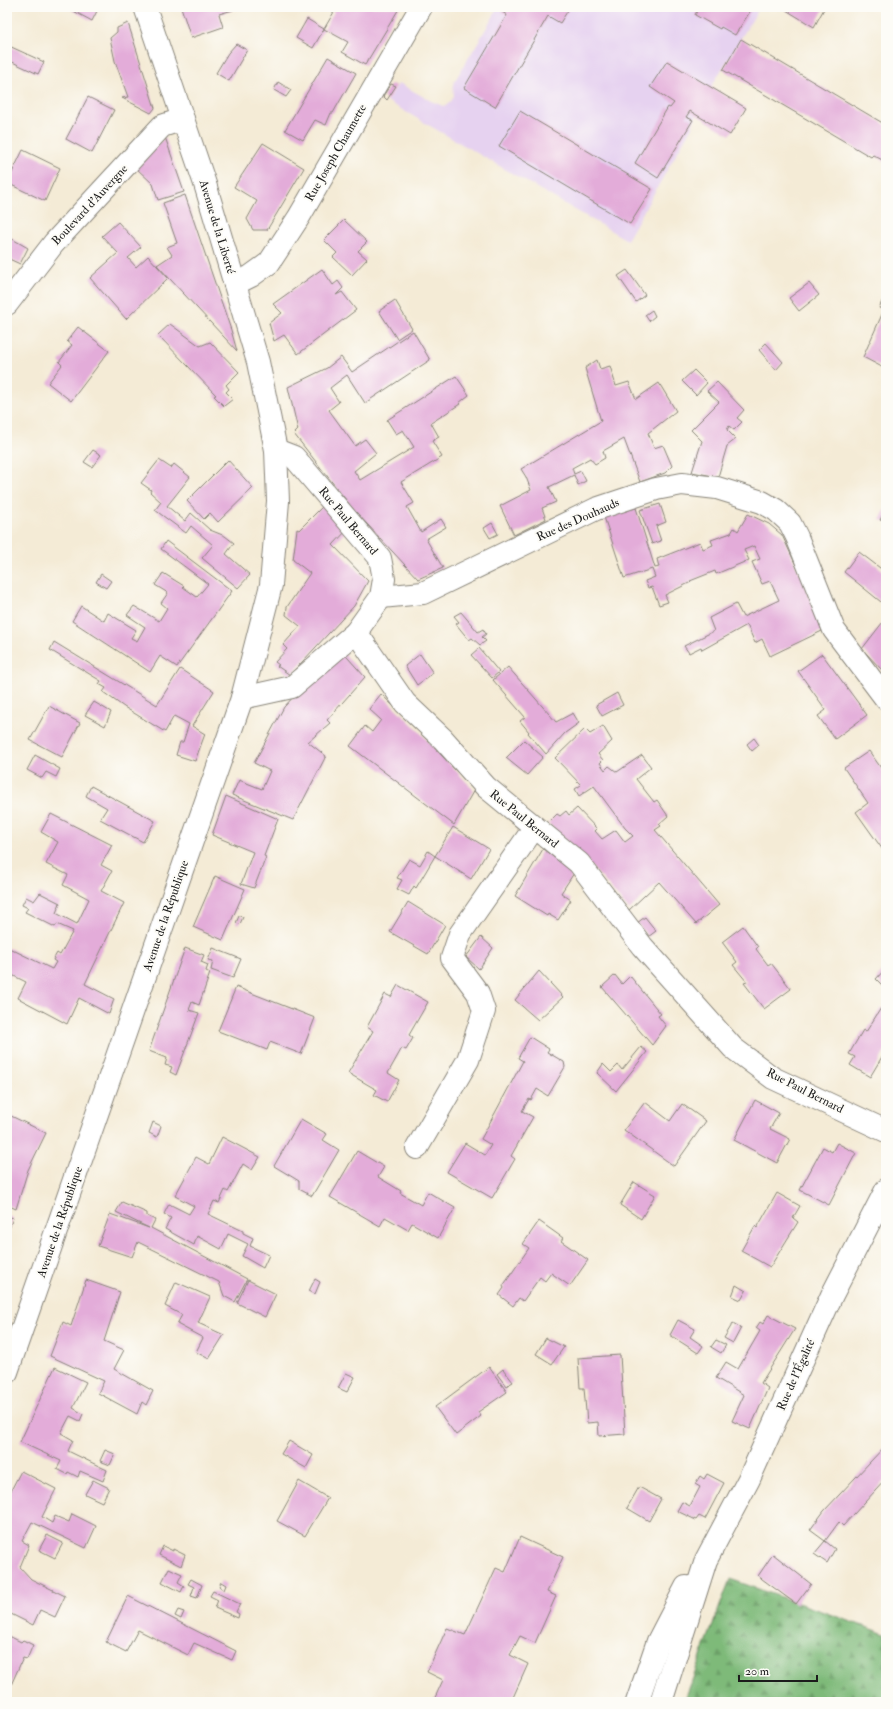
<svg xmlns="http://www.w3.org/2000/svg" width="893" height="1709" viewBox="0 0 893 1709" font-family="'IM FELL Double Pica',serif">
<style>
.built{fill:#e6d2f0}
.forest{fill:url(#forest-firs);stroke:#4d6b4a}
.building{fill:#e3acd9}
.lines{fill:none;stroke-linecap:round;stroke-linejoin:round}
.street-casing{stroke:#888479;stroke-width:24}
.secondary-casing{stroke:#888479;stroke-width:24}
.primary-casing{stroke:#888479;stroke-width:24}
.street{stroke:#fff;stroke-width:22}
.secondary{stroke:#fff;stroke-width:22}
.primary{stroke:#fff;stroke-width:22}
.labels{text-anchor:middle;dominant-baseline:central;stroke-width:4;stroke-linejoin:round;paint-order:stroke}
.street-label{font-size:12px;fill:#1c1c1c;stroke:#fdfcf7}
</style>
<defs>
<pattern id="forest-firs" width="22" height="20" patternUnits="userSpaceOnUse"><rect width="22" height="20" fill="#7eba79"/><path d="M5 1l3.5 6h-7zM16 11l3.5 6h-7z" fill="#6c9f68"/></pattern>
</defs>
<rect width="100%" height="100%" fill="#fdfcf7"/>
<filter id="ink" filterUnits="userSpaceOnUse"><feTurbulence type="fractalNoise" baseFrequency=".025" numOctaves="2"/><feDisplacementMap in="SourceGraphic" scale="8" xChannelSelector="R" yChannelSelector="G"/><feConvolveMatrix kernelMatrix="1 2 1 2 8 2 1 2 1" color-interpolation-filters="sRGB"/></filter>
<filter id="wash" filterUnits="userSpaceOnUse"><feTurbulence type="fractalNoise" baseFrequency=".012" numOctaves="4" result="noise"/><feDisplacementMap in="SourceGraphic" scale="16" xChannelSelector="R" yChannelSelector="G"/><feGaussianBlur stdDeviation="0.9" result="paint"/><feColorMatrix in="noise" values="0 0 0 0 0 0 0 0 0 0 0 0 0 0 0 0 0 1.4 0 .05"/><feComposite in="paint" operator="in"/></filter>
<g filter="url(#wash)">
<rect width="100%" height="100%" fill="#f4ebd6"/>
<!-- built -->
<polygon class="built" points="493,7 760,7 700,105 692,127 627,240 387,101 399,83 431,101 443,106 450,103 454,96 453,84 496,12"/>
<!-- forest -->
<polygon class="forest" points="730,1579 886,1634 886,1702 684,1702"/>
<g id="blocks">
<!-- building -->
<g class="building">
<polygon points="66,7 99,7 92,21"/>
<polygon points="181,7 233,7 233,10 219,14 223,27 191,38"/>
<polygon points="326,7 400,7 365,65 342,52 348,42 324,29 334,12"/>
<polygon points="505,7 570,7 560,23 548,16 495,107 464,88 507,15 502,12"/>
<polygon points="699,7 753,7 735,35 721,27 720,29 695,15"/>
<polygon points="788,7 825,7 814,27 786,10"/>
<polygon points="307,19 324,29 313,48 296,38"/>
<polygon points="128,23 155,108 151,113 122,98 128,97 115,61 110,38 117,32 117,28"/>
<polygon points="741,39 886,125 886,162 873,155 871,157 723,70"/>
<polygon points="236,44 247,50 229,81 216,73 228,53"/>
<polygon points="7,45 44,62 38,74 8,60 9,58 7,57"/>
<polygon points="328,57 356,73 333,113 331,113 326,125 315,120 303,140 285,130"/>
<polygon points="667,61 746,108 730,135 690,111 686,117 693,120 658,178 635,163 668,107 670,108 674,103 650,87"/>
<polygon points="278,82 291,90 286,97 274,90"/>
<polygon points="391,84 396,86 387,100 383,96"/>
<polygon points="88,97 114,110 92,153 66,139"/>
<polygon points="520,111 652,189 630,224 499,146"/>
<polygon points="165,137 184,192 158,200 153,184 136,168"/>
<polygon points="263,143 304,168 267,230 253,230 247,219 257,201 234,187"/>
<polygon points="23,150 60,168 45,201 7,183"/>
<polygon points="185,195 231,330 237,351 157,265 172,255 167,247 177,243 163,203"/>
<polygon points="344,220 367,242 358,251 367,259 352,275 333,257 337,253 324,240"/>
<polygon points="118,222 141,247 128,258 136,267 148,256 168,278 126,319 90,278 118,253 102,236"/>
<polygon points="7,236 28,248 20,264 7,258"/>
<polygon points="322,269 333,285 338,281 343,288 336,295 342,292 356,310 298,354 284,335 274,341 269,323 282,313 273,304"/>
<polygon points="627,270 645,295 636,302 618,276"/>
<polygon points="809,283 819,295 799,311 789,298"/>
<polygon points="886,293 886,376 882,367 863,357 884,310 879,308"/>
<polygon points="395,300 412,329 397,339 379,311"/>
<polygon points="652,310 655,316 649,321 645,315"/>
<polygon points="170,324 200,346 210,342 239,372 226,385 229,389 226,392 233,399 224,406 214,396 216,395 158,335"/>
<polygon points="78,327 109,351 71,401 48,383 62,365 59,362 72,345 67,341"/>
<polygon points="413,331 430,360 365,403 347,375 330,388 339,402 329,410 355,446 365,439 376,453 354,471 360,480 414,447 403,430 396,434 387,420 456,376 469,395 459,403 460,404 431,423 439,437 432,441 442,457 401,482 414,503 407,507 421,532 441,519 446,527 426,539 443,568 418,579 354,510 294,434 298,430 288,387 327,368 341,357 352,372"/>
<polygon points="766,343 783,362 776,370 759,350"/>
<polygon points="597,360 600,369 610,366 616,386 629,382 636,399 659,383 676,411 648,433 654,448 663,445 672,466 665,473 640,482 624,439 603,451 605,458 595,464 590,458 572,468 574,474 581,471 586,481 578,485 574,475 549,487 556,502 542,508 546,519 514,535 500,506 531,490 526,477 521,469 601,421 585,368"/>
<polygon points="694,370 707,383 696,395 682,381"/>
<polygon points="717,382 744,410 737,418 742,422 734,430 729,426 727,430 736,439 727,446 718,477 692,472 702,441 691,430 719,402 707,391"/>
<polygon points="93,450 101,455 92,467 84,462"/>
<polygon points="159,460 171,468 174,464 190,477 167,506 185,521 191,513 210,530 225,536 234,543 226,554 250,575 238,588 202,558 213,545 191,526 186,533 155,510 161,502 150,492 151,490 141,483"/>
<polygon points="228,460 253,488 218,522 210,513 204,519 187,501"/>
<polygon points="660,504 666,522 656,526 661,541 652,544 640,510"/>
<polygon points="323,506 347,530 333,545 368,581 354,606 290,675 277,666 279,665 275,662 287,649 283,645 300,626 286,615 287,607 310,573 293,560 297,529 299,530"/>
<polygon points="636,508 655,568 659,567 657,559 700,542 703,549 713,545 711,540 731,533 734,528 738,531 748,514 769,524 782,535 806,587 822,631 770,656 762,639 755,643 747,625 702,650 701,647 689,653 684,646 714,631 709,618 736,604 743,617 779,600 770,581 762,584 752,562 760,559 754,546 744,550 749,560 716,574 715,571 690,581 691,582 665,595 668,602 659,605 652,587 648,588 645,581 655,577 652,569 624,578 604,517"/>
<polygon points="886,509 886,522 880,520"/>
<polygon points="492,523 498,534 490,538 484,528"/>
<polygon points="166,541 232,591 177,667 160,656 150,672 72,621 81,606 104,621 108,613 136,630 131,638 137,641 145,627 127,615 134,606 159,621 167,608 161,603 168,593 155,585 163,573 184,586 183,587 197,597 208,584 161,549"/>
<polygon points="859,552 884,571 886,569 886,606 844,572"/>
<polygon points="101,574 111,581 106,588 96,582"/>
<polygon points="461,612 478,632 483,629 486,634 482,637 486,641 480,645 472,638 469,640 456,624 459,622 454,616"/>
<polygon points="886,618 886,667 883,671 862,649"/>
<polygon points="54,642 157,705 180,669 214,691 192,726 205,734 195,761 176,755 180,742 183,742 189,724 174,716 165,732 124,707 103,692 106,688 99,684 101,681 50,650"/>
<polygon points="339,648 365,677 327,720 330,723 308,742 326,756 293,820 232,795 239,780 262,789 270,771 254,763 284,707"/>
<polygon points="479,648 499,672 492,678 471,655"/>
<polygon points="420,654 433,673 417,685 405,666"/>
<polygon points="822,654 867,715 835,739 818,716 826,710 798,671"/>
<polygon points="508,667 556,722 573,713 579,723 565,733 546,754 528,733 529,732 520,721 525,717 493,680"/>
<polygon points="617,693 623,705 602,716 596,705"/>
<polygon points="381,694 413,725 474,790 454,825 350,746 365,726 372,732 381,720 369,709"/>
<polygon points="94,702 111,712 105,726 85,715"/>
<polygon points="49,706 80,723 62,757 30,740"/>
<polygon points="603,726 612,741 598,754 603,760 600,763 605,770 609,766 617,772 642,755 651,767 636,779 654,802 657,800 668,816 659,824 661,826 655,830 719,905 696,924 659,882 629,910 602,878 548,823 557,814 560,816 566,811 569,815 577,808 597,829 595,831 602,839 616,830 625,842 633,836 625,828 594,786 579,796 575,789 581,785 555,758 585,729 590,734"/>
<polygon points="754,738 759,745 752,751 747,744"/>
<polygon points="524,740 543,757 527,775 506,758"/>
<polygon points="869,751 886,775 886,848 883,850 856,812 868,803 844,768"/>
<polygon points="35,755 60,769 56,777 46,772 42,778 27,770"/>
<polygon points="91,786 155,821 143,842 100,819 107,808 86,796"/>
<polygon points="226,796 278,819 264,856 266,857 254,888 241,884 253,852 212,835"/>
<polygon points="51,814 112,845 101,865 112,871 101,891 124,903 85,984 114,999 109,1014 79,998 67,1024 18,998 26,982 10,974 7,979 7,950 9,948 52,969 56,962 53,960 57,953 60,955 73,931 57,924 55,927 25,912 28,908 22,905 26,897 34,901 40,893 60,903 56,913 77,924 89,899 63,885 68,875 46,864 58,842 41,832"/>
<polygon points="453,827 489,849 471,879 435,856"/>
<polygon points="543,849 574,873 561,893 571,900 558,920 548,914 547,916 515,896"/>
<polygon points="428,851 435,856 416,888 414,886 409,895 397,889 402,880 397,878 409,859 420,865"/>
<polygon points="215,876 245,889 223,940 193,927"/>
<polygon points="408,902 445,925 428,954 390,932"/>
<polygon points="239,916 243,917 240,924 236,923"/>
<polygon points="645,917 656,931 648,937 637,923"/>
<polygon points="743,926 758,947 756,949 768,965 771,963 791,989 764,1009 744,983 747,982 733,965 737,962 722,942"/>
<polygon points="481,937 493,948 479,969 466,957"/>
<polygon points="185,948 204,955 201,962 208,965 206,971 210,973 199,1005 192,1002 189,1010 199,1013 176,1075 170,1072 172,1067 165,1065 167,1058 149,1051"/>
<polygon points="213,948 241,959 233,978 211,970 213,961 208,960"/>
<polygon points="886,968 886,989 876,979"/>
<polygon points="539,971 563,997 538,1020 515,1000"/>
<polygon points="615,975 622,984 630,976 661,1014 658,1016 666,1026 652,1045 602,987"/>
<polygon points="398,985 428,1002 409,1035 413,1038 406,1050 402,1048 388,1073 399,1080 387,1102 374,1095 377,1090 348,1073 373,1031 367,1027 385,994 391,997"/>
<polygon points="236,987 315,1018 301,1054 270,1042 267,1050 218,1031"/>
<polygon points="881,1008 886,1012 886,1050 870,1077 850,1065 855,1057 849,1054 863,1030 866,1032"/>
<polygon points="530,1037 549,1049 547,1052 564,1062 565,1067 548,1096 537,1089 531,1100 529,1099 522,1111 533,1117 511,1156 515,1159 492,1198 447,1172 465,1143 485,1155 491,1145 481,1139 523,1061 518,1058"/>
<polygon points="641,1047 647,1052 616,1091 597,1073 603,1064 611,1072 618,1065 622,1070"/>
<polygon points="755,1100 779,1113 770,1129 790,1139 777,1163 734,1140"/>
<polygon points="645,1102 670,1121 682,1104 706,1121 674,1166 624,1130"/>
<polygon points="7,1114 46,1133 28,1170 16,1209 7,1205"/>
<polygon points="301,1119 327,1134 323,1140 339,1150 312,1196 299,1189 299,1181 274,1166"/>
<polygon points="153,1122 161,1126 157,1137 149,1133"/>
<polygon points="222,1137 260,1157 252,1170 243,1164 228,1192 225,1190 219,1203 214,1201 208,1214 243,1231 243,1233 253,1238 250,1246 269,1255 263,1268 242,1256 248,1244 228,1234 221,1249 197,1236 194,1245 165,1229 171,1218 164,1214 169,1204 189,1214 194,1206 175,1196 196,1157 209,1164"/>
<polygon points="837,1143 856,1153 829,1205 800,1190 823,1147 832,1152"/>
<polygon points="357,1151 384,1167 378,1177 401,1191 400,1193 421,1205 428,1192 455,1208 438,1238 412,1223 408,1230 385,1217 380,1226 330,1197"/>
<polygon points="634,1182 655,1195 641,1219 620,1205"/>
<polygon points="777,1193 800,1206 793,1218 798,1222 770,1267 741,1251 755,1226 757,1228"/>
<polygon points="122,1202 147,1213 147,1216 155,1220 151,1228 247,1279 235,1302 224,1296 219,1282 138,1242 132,1257 98,1246 110,1214 149,1228 116,1212"/>
<polygon points="7,1216 13,1218 7,1234"/>
<polygon points="539,1221 563,1238 561,1241 588,1260 570,1286 551,1273 545,1281 540,1277 523,1301 519,1298 513,1306 499,1295 504,1288 503,1286 529,1248 523,1244"/>
<polygon points="315,1279 320,1282 315,1294 309,1291"/>
<polygon points="86,1280 120,1292 104,1341 124,1350 114,1369 153,1391 146,1405 142,1402 137,1414 98,1393 104,1381 50,1356 63,1322 71,1326"/>
<polygon points="248,1280 276,1294 265,1317 237,1303"/>
<polygon points="176,1282 210,1297 198,1323 224,1335 209,1359 196,1352 203,1338 177,1324 182,1315 165,1306"/>
<polygon points="736,1285 746,1291 741,1300 732,1296"/>
<polygon points="768,1315 795,1329 761,1383 768,1388 750,1429 732,1421 744,1395 716,1378 726,1362 738,1369 760,1331 756,1328 760,1322 763,1324"/>
<polygon points="678,1320 695,1329 690,1337 703,1346 698,1353 670,1335"/>
<polygon points="733,1323 741,1328 733,1343 724,1338"/>
<polygon points="546,1338 564,1347 552,1364 536,1354"/>
<polygon points="716,1340 726,1345 721,1353 711,1347"/>
<polygon points="620,1355 625,1434 599,1436 598,1422 587,1423 584,1388 580,1388 578,1358"/>
<polygon points="55,1367 86,1382 73,1408 83,1414 80,1421 70,1416 61,1433 73,1440 68,1451 107,1470 103,1481 80,1471 78,1477 68,1472 67,1474 57,1469 61,1461 20,1442"/>
<polygon points="489,1367 507,1392 478,1412 481,1416 456,1435 435,1407"/>
<polygon points="503,1369 513,1382 506,1386 497,1374"/>
<polygon points="346,1373 355,1377 347,1392 338,1388"/>
<polygon points="289,1441 313,1455 306,1468 281,1454"/>
<polygon points="886,1445 886,1479 843,1526 839,1522 825,1541 810,1530 824,1511"/>
<polygon points="105,1450 115,1454 110,1465 100,1461"/>
<polygon points="21,1471 56,1489 42,1517 52,1523 55,1516 69,1522 72,1514 96,1526 86,1548 32,1522 22,1541 29,1545 20,1567 31,1579 65,1596 55,1617 40,1610 33,1625 7,1612 7,1498"/>
<polygon points="707,1474 724,1483 705,1519 699,1516 696,1520 677,1511 682,1502 690,1506 700,1487 695,1484 700,1476 704,1479"/>
<polygon points="93,1480 109,1488 102,1502 85,1494"/>
<polygon points="299,1481 328,1498 305,1536 277,1521"/>
<polygon points="639,1487 661,1499 649,1521 627,1508"/>
<polygon points="47,1535 63,1543 55,1558 39,1550"/>
<polygon points="520,1537 563,1557 547,1592 556,1596 535,1643 520,1636 510,1655 528,1664 511,1702 491,1702 487,1700 486,1702 433,1702 443,1680 427,1672 447,1628 465,1635 496,1568 505,1572"/>
<polygon points="825,1541 835,1549 827,1563 814,1554"/>
<polygon points="163,1546 173,1551 173,1549 185,1555 181,1566 159,1555"/>
<polygon points="773,1554 811,1584 796,1604 758,1576"/>
<polygon points="169,1568 182,1574 178,1582 184,1586 181,1592 162,1582"/>
<polygon points="191,1579 202,1585 197,1598 191,1596 194,1587 188,1584"/>
<polygon points="221,1582 226,1585 224,1590 219,1586"/>
<polygon points="213,1591 240,1604 236,1612 239,1614 238,1618 215,1608 218,1600 210,1596"/>
<polygon points="128,1596 236,1651 232,1660 194,1643 188,1655 138,1630 126,1652 106,1642"/>
<polygon points="178,1610 184,1612 181,1619 175,1616"/>
<polygon points="7,1635 21,1642 23,1640 33,1645 27,1659 23,1658 7,1694"/>
</g>
</g>
</g>
<g filter="url(#ink)">
<use href="#blocks" fill-opacity="0" stroke="#888479" stroke-width="1"/>
<g class="lines">
<!-- street casing -->
<g class="street-casing">
<g id="street">
<polyline points="235,284 251,276 269,263 299,217 421,7"/>
<polyline points="7,304 54,243 162,126 183,119"/>
<polyline points="276,450 294,457 380,558 384,579 381,597 356,632 405,703 443,739 486,787 579,863 642,946 733,1048 773,1078 886,1131"/>
<polyline points="381,597 423,593 596,509 656,489 682,484 717,488 762,502 776,510 790,523 797,537 834,630 886,699"/>
<polyline points="242,698 292,687 356,632"/>
<polyline points="417,1148 468,1060 484,1011 478,993 452,958 460,934 534,828"/>
</g>
</g>
<!-- secondary casing -->
<g class="secondary-casing">
<g id="secondary">
<polyline points="637,1702 658,1641 686,1587"/>
<polyline points="661,1702 706,1560 749,1479 832,1295 886,1190"/>
</g>
</g>
<!-- primary casing -->
<g class="primary-casing">
<polyline id="primary" points="7,1372 242,698 271,585 278,501 276,450 258,362 205,184 145,7"/>
</g>
<!-- street -->
<use href="#street" class="street"/>
<!-- secondary -->
<use href="#secondary" class="secondary"/>
<!-- primary -->
<use href="#primary" class="primary"/>
</g>
</g>
<g class="labels">
<!-- street labels -->
<g class="street-label">
<text transform="translate(336 153) rotate(-60)">Rue Joseph Chaumette</text>
<text transform="translate(90 205) rotate(-47)">Boulevard d'Auvergne</text>
<text transform="translate(217 227) rotate(73)">Avenue de la Liberté</text>
<text transform="translate(578 520) rotate(-24)">Rue des Douhauds</text>
<text transform="translate(348 521) rotate(50)">Rue Paul Bernard</text>
<text transform="translate(524 819) rotate(39)">Rue Paul Bernard</text>
<text transform="translate(166 916) rotate(-71)">Avenue de la République</text>
<text transform="translate(805 1091) rotate(27)">Rue Paul Bernard</text>
<text transform="translate(60 1222) rotate(-71)">Avenue de la République</text>
<text transform="translate(796 1375) rotate(-66)">Rue de l'Égalité</text>
</g>
</g>
<!-- margin -->
<rect width="893" height="1709" fill="none" stroke="#fdfcf7" stroke-width="24"/>
<!-- scale -->
<path d="M739 1675v6h78v-6" fill="none" stroke="#1c1c1c" stroke-width="2"/>
<text x="745" y="1675" font-size="12" fill="#1c1c1c" stroke="#fdfcf7" stroke-width="3" paint-order="stroke">20 m</text>
</svg>
